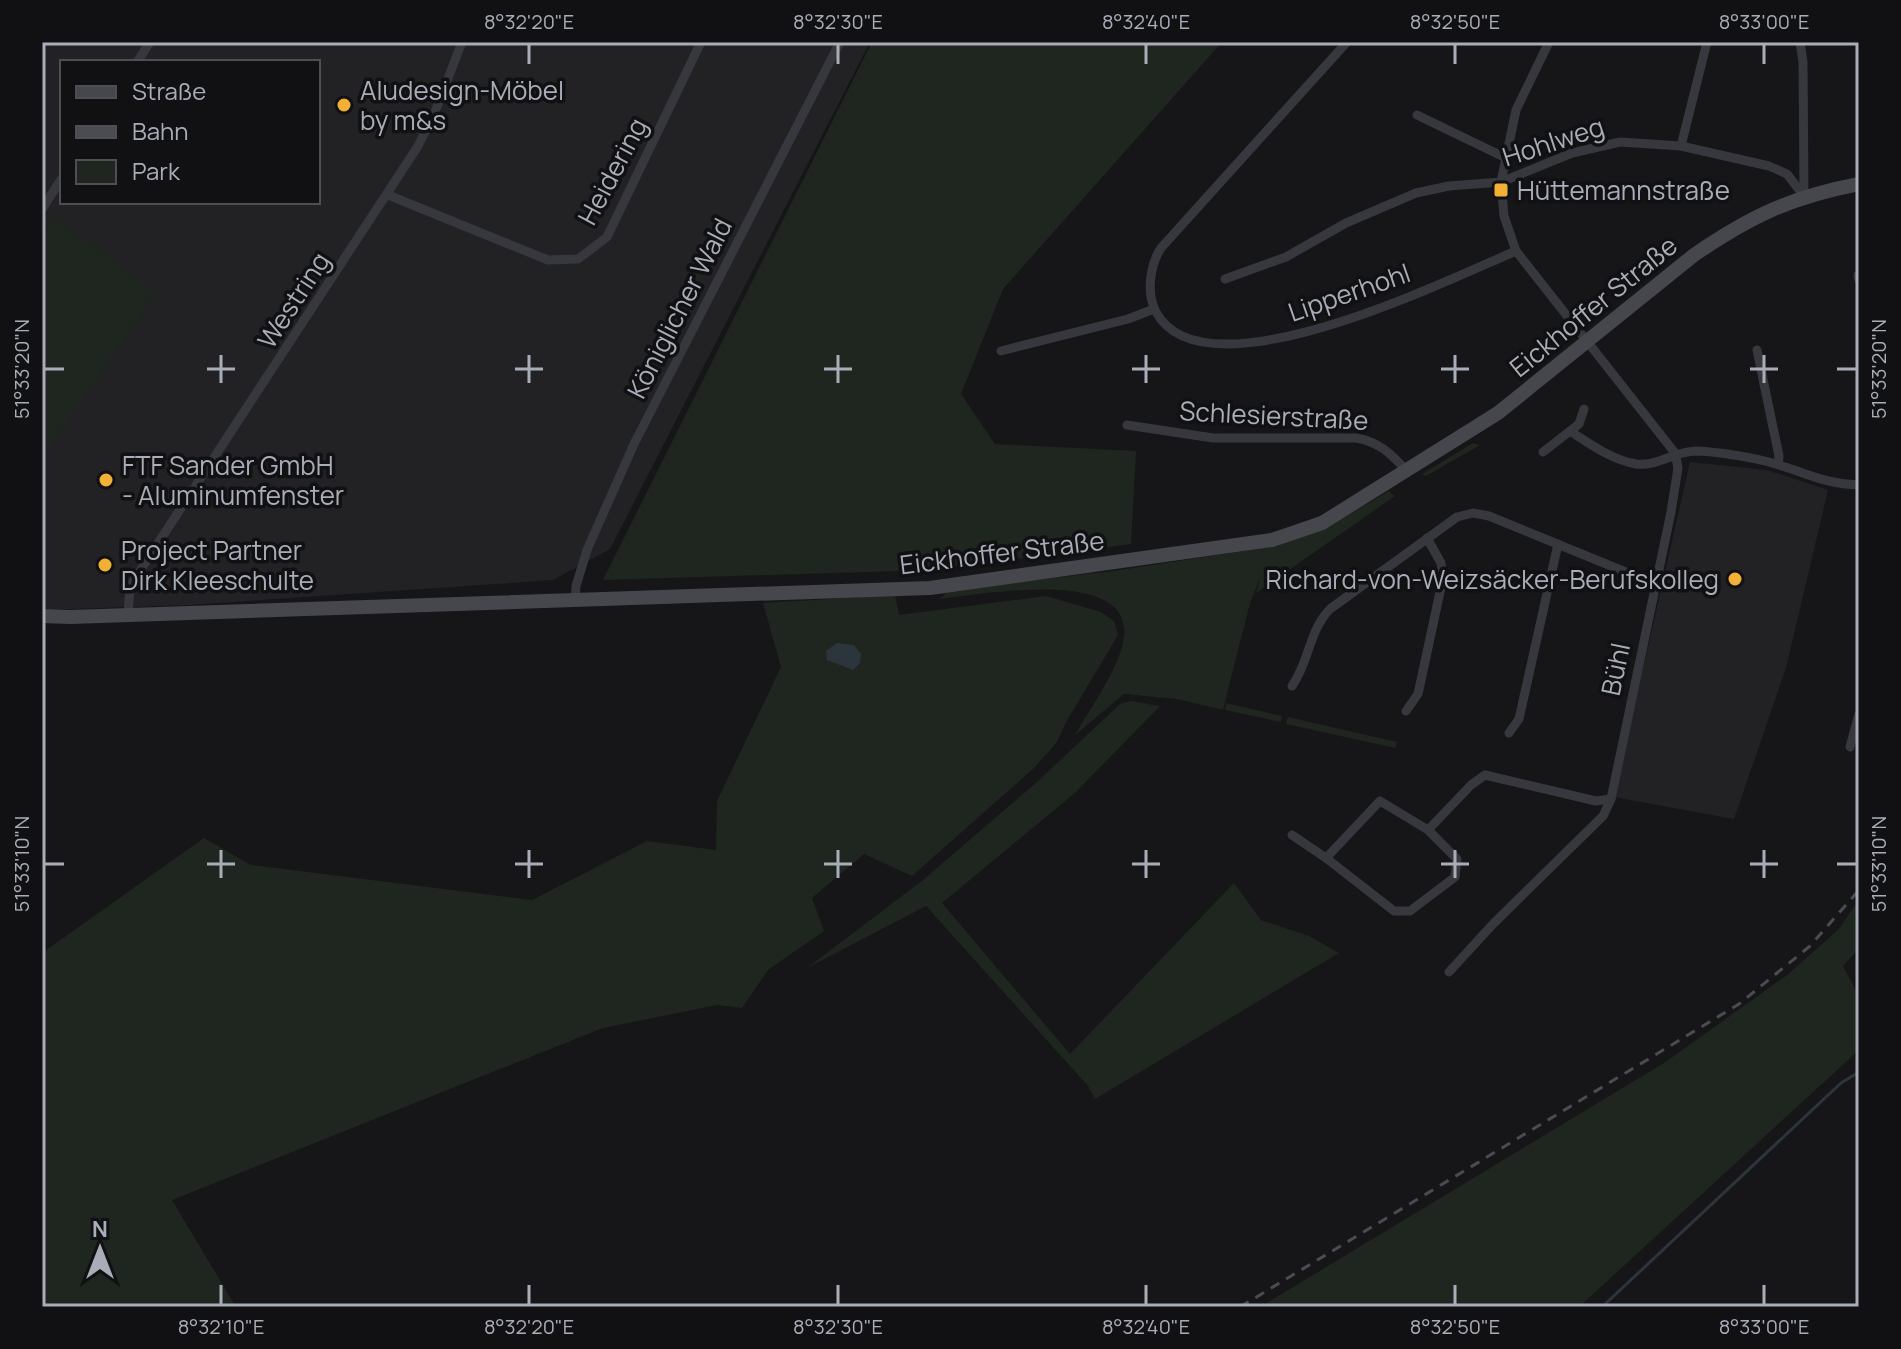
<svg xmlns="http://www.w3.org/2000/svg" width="1901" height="1349" viewBox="0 0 1901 1349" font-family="Manrope,sans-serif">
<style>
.built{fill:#222225;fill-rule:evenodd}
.green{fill:#1e261f}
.water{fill:#2c353c}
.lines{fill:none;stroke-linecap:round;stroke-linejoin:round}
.stream{stroke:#2c353c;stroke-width:3}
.minor{stroke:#37383d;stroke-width:9}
.secondary{stroke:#45474d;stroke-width:14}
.rail{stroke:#4a4c52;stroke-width:3;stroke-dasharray:10 8;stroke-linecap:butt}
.ticks{fill:none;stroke:#a8adb8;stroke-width:3}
.poi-dot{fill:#f2b134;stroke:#111113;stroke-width:3}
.labels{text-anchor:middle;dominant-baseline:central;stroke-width:7;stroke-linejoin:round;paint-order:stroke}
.poi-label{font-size:26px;fill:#a8adb8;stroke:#111113;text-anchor:start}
.street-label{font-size:26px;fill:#a8adb8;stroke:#111113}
.neatline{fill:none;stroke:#a8adb8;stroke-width:3}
.ticks-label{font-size:20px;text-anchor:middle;fill:#a8adb8}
</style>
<rect width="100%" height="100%" fill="#161618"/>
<!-- built -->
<g class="built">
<path d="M 42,42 L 870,42 L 610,549 L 553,580 L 190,605 L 42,610 ZM 62,62 L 318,62 L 318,202 L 62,202 Z"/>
<polygon points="1690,462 1767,470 1828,490 1786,668 1734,819 1614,797"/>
</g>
<!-- green -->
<g class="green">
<polygon points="872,42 1222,42 1003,289 961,394 995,444 1136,451 1131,544 930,570 603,580"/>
<polygon points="52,216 157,291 42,459 42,233"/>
<polygon points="1473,443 1480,445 1426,476 1422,474"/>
<path d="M 1389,491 L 1395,496 L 1256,593 L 1260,578 L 1250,603 L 1223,710 L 1177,699 L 1124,694 L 1075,735 C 1090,708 1122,665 1124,635 C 1130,566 978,595 939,599 L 950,590 L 1113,571 L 1277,546 L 1326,528 Z"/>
<polygon points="895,595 899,615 1046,596 1101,612 1114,621 1118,635 1065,724 1057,742 1034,768 912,876 864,854 812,898 824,931 768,970 742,1008 717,1005 603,1028 172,1200 236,1307 42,1307 42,953 204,838 251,865 532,900 647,841 716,850 717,801 781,667 763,603"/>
<polygon points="1131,701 1160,706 1076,792 942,903 1070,1054 1234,883 1261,920 1309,936 1339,953 1095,1099 1088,1086 926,906 807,968 923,880 1037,782 1120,704"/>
<polygon points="1226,703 1282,716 1281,722 1225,710"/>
<polygon points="1288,717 1397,742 1395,748 1286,724"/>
<polygon points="1859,899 1859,949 1843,966 1859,996 1859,1050 1579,1307 1260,1307 1664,1063 1787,975 1839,929"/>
</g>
<!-- water -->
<polygon class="water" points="837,643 854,645 861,654 860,663 853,670 827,660 826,651"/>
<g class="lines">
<!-- stream -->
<polyline class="stream" points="1602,1307 1841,1083 1859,1072"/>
<!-- minor -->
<g class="minor">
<path d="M 1347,42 L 1161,248 C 1150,265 1146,293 1156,312 C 1204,401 1449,279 1516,251"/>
<polyline points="1800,42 1803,62 1804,196"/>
<polyline points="137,62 150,42"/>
<polyline points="1417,115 1506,158"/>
<polyline points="1681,146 1707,42"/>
<polyline points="388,195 548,260 578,259 607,237 701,42"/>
<polyline points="42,209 62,178"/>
<polyline points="1858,275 1859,280"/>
<polyline points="1225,279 1286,257 1346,223 1416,193 1449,186 1501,182 1572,153 1620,142 1681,146 1769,166 1787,174 1804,196"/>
<polyline points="1757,350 1779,456 1778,464"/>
<polyline points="1001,351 1128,319 1154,309"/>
<path d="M 1127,425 L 1213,438 L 1356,438 C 1380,442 1391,454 1407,471"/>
<path d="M 1570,431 C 1590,444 1612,460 1636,464 C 1657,467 1675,451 1696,451 C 1720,452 1759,458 1782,466 C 1811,475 1827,484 1859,485"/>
<polyline points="1543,452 1579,424 1584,409"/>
<polyline points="575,601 576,586 587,550 634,444 840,42"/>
<polyline points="128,615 130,586 418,146 435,112 462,42"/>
<path d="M 1292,686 C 1310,661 1308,632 1330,609 L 1457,517 L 1473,513 L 1489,516 L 1655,584"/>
<polyline points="1406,711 1418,694 1443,578 1441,563 1427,538"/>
<polyline points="1509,733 1519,719 1558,544"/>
<polyline points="1850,747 1859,714"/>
<polyline points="1428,830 1457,859 1455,877 1410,911 1394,911 1326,858 1380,801 1428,830 1471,785 1485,775 1596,801 1611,799"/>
<polyline points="1292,835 1326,858"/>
<polyline points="1449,972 1493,924 1603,816 1611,799 1671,512 1678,468 1675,453 1516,251 1504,216 1501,182 1516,110 1549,42"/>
</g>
<!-- secondary -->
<path class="secondary" d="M 42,616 L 70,617 L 930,588 L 1272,540 L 1322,523 L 1498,413 L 1694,255 C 1751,216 1791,197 1859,184"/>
<!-- rail -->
<polyline class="rail" points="1240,1307 1739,1004 1810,946 1859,890"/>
</g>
<!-- ticks -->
<path class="ticks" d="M 529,44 L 529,64M 838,44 L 838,64M 1146,44 L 1146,64M 1455,44 L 1455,64M 1764,44 L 1764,64M 221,355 L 221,383M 529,355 L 529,383M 838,355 L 838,383M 1146,355 L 1146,383M 1455,355 L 1455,383M 1764,355 L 1764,383M 44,369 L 64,369M 207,369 L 235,369M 515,369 L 543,369M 824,369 L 852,369M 1132,369 L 1160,369M 1441,369 L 1469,369M 1750,369 L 1778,369M 1837,369 L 1857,369M 221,850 L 221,878M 529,850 L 529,878M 838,850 L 838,878M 1146,850 L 1146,878M 1455,850 L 1455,878M 1764,850 L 1764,878M 44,864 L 64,864M 207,864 L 235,864M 515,864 L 543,864M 824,864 L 852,864M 1132,864 L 1160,864M 1441,864 L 1469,864M 1750,864 L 1778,864M 1837,864 L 1857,864M 221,1285 L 221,1305M 529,1285 L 529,1305M 838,1285 L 838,1305M 1146,1285 L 1146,1305M 1455,1285 L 1455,1305M 1764,1285 L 1764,1305"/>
<!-- markers -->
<g class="poi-dot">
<circle cx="344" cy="105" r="8"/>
<rect x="1493" y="182" width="16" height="16" rx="4"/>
<circle cx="106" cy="480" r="8"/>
<circle cx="105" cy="565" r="8"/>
<circle cx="1735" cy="579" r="8"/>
</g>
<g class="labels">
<!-- poi labels -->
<g class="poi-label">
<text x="360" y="90">Aludesign-Möbel<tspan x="360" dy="30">by m&amp;s</tspan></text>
<text x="1517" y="190">Hüttemannstraße</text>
<text x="122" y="465">FTF Sander GmbH<tspan x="122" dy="30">- Aluminumfenster</tspan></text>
<text x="121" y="550">Project Partner<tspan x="121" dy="30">Dirk Kleeschulte</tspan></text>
<text x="1719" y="579" text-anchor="end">Richard-von-Weizsäcker-Berufskolleg</text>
</g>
<!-- street labels -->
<g class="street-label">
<text transform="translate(1553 141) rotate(-18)">Hohlweg</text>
<text transform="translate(612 171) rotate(-62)">Heidering</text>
<text transform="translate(1349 292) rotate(-19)">Lipperhohl</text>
<text transform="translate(293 300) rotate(-57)">Westring</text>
<text transform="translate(1593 306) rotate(-39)">Eickhoffer Straße</text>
<text transform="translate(679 308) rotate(-63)">Königlicher Wald</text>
<text transform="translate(1274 415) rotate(3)">Schlesierstraße</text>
<text transform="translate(1002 552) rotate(-7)">Eickhoffer Straße</text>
<text transform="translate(1615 669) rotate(-78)">Bühl</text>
</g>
</g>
<!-- border -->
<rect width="1901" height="1349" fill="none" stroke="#111113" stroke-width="88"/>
<!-- legend -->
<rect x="60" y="60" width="260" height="144" fill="#111113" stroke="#4d4f55" stroke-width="2"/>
<rect x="76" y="86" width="40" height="12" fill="#45474d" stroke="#4d4f55" stroke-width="2"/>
<text x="132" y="100" font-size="24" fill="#a8adb8">Straße</text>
<rect x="76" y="126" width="40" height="12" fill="#4a4c52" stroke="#4d4f55" stroke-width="2"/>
<text x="132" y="140" font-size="24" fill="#a8adb8">Bahn</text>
<rect x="76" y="160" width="40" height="24" fill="#1e261f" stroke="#4d4f55" stroke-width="2"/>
<text x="132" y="180" font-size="24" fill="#a8adb8">Park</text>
<!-- north arrow -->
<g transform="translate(100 1249)" stroke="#111113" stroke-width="6" paint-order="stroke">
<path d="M0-6L14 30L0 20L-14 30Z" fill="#a8adb8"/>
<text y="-12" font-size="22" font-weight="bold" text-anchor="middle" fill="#a8adb8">N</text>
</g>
<rect x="44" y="44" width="1813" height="1261" class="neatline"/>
<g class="ticks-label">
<text x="529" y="29">8°32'20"E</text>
<text x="838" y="29">8°32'30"E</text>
<text x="1146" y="29">8°32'40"E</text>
<text x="1455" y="29">8°32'50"E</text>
<text x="1764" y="29">8°33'00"E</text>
<text transform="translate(22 369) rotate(-90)" y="7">51°33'20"N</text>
<text transform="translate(1879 369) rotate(-90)" y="7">51°33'20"N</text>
<text transform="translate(22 864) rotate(-90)" y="7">51°33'10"N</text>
<text transform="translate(1879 864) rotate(-90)" y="7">51°33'10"N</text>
<text x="221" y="1334">8°32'10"E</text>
<text x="529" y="1334">8°32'20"E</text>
<text x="838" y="1334">8°32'30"E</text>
<text x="1146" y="1334">8°32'40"E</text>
<text x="1455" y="1334">8°32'50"E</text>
<text x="1764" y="1334">8°33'00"E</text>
</g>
</svg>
